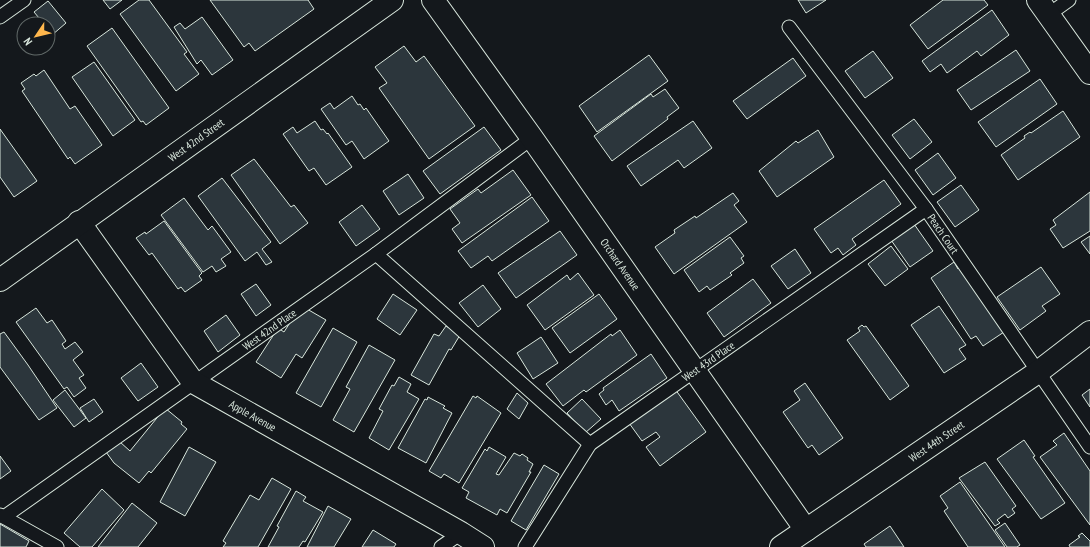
<svg xmlns="http://www.w3.org/2000/svg" width="1090" height="547" viewBox="0 0 1090 547" font-family="'PT Sans Narrow',sans-serif">
<style>
.building{fill:#2c363c;stroke:#d8e6dc}
.lines{fill:none;stroke-linecap:round;stroke-linejoin:round}
.service-casing{stroke:#d8e6dc;stroke-width:15}
.minor-casing{stroke:#d8e6dc;stroke-width:24}
.tertiary-casing{stroke:#d8e6dc;stroke-width:24}
.service{stroke:#14181c;stroke-width:13}
.minor{stroke:#14181c;stroke-width:22}
.tertiary{stroke:#14181c;stroke-width:22}
.labels{text-anchor:middle;dominant-baseline:central;stroke-width:3;stroke-linejoin:round;paint-order:stroke}
.street-label{font-size:11px;fill:#d8e6dc;stroke:#14181c}
</style>
<rect width="100%" height="100%" fill="#14181c"/>
<!-- building -->
<g class="building">
<polygon points="103,0 122,0 110,9"/>
<polygon points="139,0 149,0 187,52 184,54 199,74 176,91 120,14"/>
<polygon points="210,0 308,0 314,9 255,51 249,43 244,47"/>
<polygon points="798,0 826,0 806,13"/>
<polygon points="943,0 984,0 988,5 928,49 910,25"/>
<polygon points="48,1 66,23 52,35 48,29 48,24 44,24 34,12"/>
<polygon points="992,10 1009,35 981,56 977,51 947,73 941,64 930,72 922,61"/>
<polygon points="202,17 233,60 212,75 201,60 197,64 174,27 180,23 185,29"/>
<polygon points="112,28 169,108 146,125 143,121 141,122 87,46"/>
<polygon points="404,46 416,62 424,56 475,126 429,159 379,88 387,83 375,67"/>
<polygon points="1016,50 1030,71 971,110 957,90"/>
<polygon points="873,51 893,78 865,98 845,71"/>
<polygon points="649,55 668,81 597,132 579,106"/>
<polygon points="793,58 806,76 747,119 733,101"/>
<polygon points="94,62 135,120 113,136 72,77"/>
<polygon points="44,70 70,109 75,106 102,145 75,164 70,157 68,159 22,91 25,89 21,83 34,74 36,76"/>
<polygon points="1040,79 1057,104 996,147 978,122"/>
<polygon points="665,89 679,108 667,117 668,119 612,161 594,136 651,94 653,97"/>
<polygon points="352,96 358,105 360,104 364,110 366,108 389,141 364,159 352,141 346,145 321,109 330,103 334,109"/>
<polygon points="1063,111 1080,137 1018,180 1001,155 1025,138 1024,136 1030,132 1031,133"/>
<polygon points="914,119 932,142 910,159 892,135"/>
<polygon points="315,121 321,130 323,129 327,134 328,133 352,167 326,185 314,168 309,171 283,134 293,127 297,133"/>
<polygon points="693,121 712,148 684,168 678,160 641,186 627,166"/>
<polygon points="484,127 501,150 440,194 423,171"/>
<polygon points="0,129 37,181 14,197 0,177"/>
<polygon points="818,130 834,157 777,197 759,171 796,141 798,143"/>
<polygon points="938,153 956,178 933,195 915,170"/>
<polygon points="254,159 291,207 294,205 308,223 280,244 231,175"/>
<polygon points="513,170 531,195 462,243 452,229 460,223 450,209 478,189 481,193"/>
<polygon points="408,174 424,198 399,215 383,191"/>
<polygon points="222,178 271,242 262,249 272,262 266,265 257,252 245,261 198,196"/>
<polygon points="884,180 901,204 852,239 856,245 843,255 838,248 831,253 814,229"/>
<polygon points="961,185 979,210 955,227 937,202"/>
<polygon points="1090,192 1090,231 1063,248 1050,229 1056,225 1053,220"/>
<polygon points="733,193 739,201 734,205 747,222 674,274 655,247 675,233 674,230 695,216 696,218"/>
<polygon points="532,197 549,221 492,261 488,256 471,268 458,251"/>
<polygon points="184,198 208,230 212,226 231,252 221,259 226,266 216,272 212,266 203,272 161,215"/>
<polygon points="362,205 380,229 356,246 339,222"/>
<polygon points="164,221 202,273 199,276 202,280 185,292 181,287 178,289 152,253 149,255 136,238 145,232 146,234"/>
<polygon points="914,224 933,251 910,267 891,240"/>
<polygon points="560,231 577,255 516,298 498,273"/>
<polygon points="1090,236 1090,254 1081,242"/>
<polygon points="730,237 744,256 741,258 744,263 730,273 732,275 710,290 707,286 699,292 684,270"/>
<polygon points="891,246 908,269 885,286 868,264"/>
<polygon points="795,249 811,273 788,289 771,266"/>
<polygon points="954,262 958,269 960,267 1004,332 983,346 976,336 971,339 931,278"/>
<polygon points="1041,267 1060,294 1042,306 1046,311 1020,330 997,297"/>
<polygon points="578,273 594,295 545,330 527,305 567,275 570,280"/>
<polygon points="753,279 771,303 724,337 707,313"/>
<polygon points="256,284 271,305 256,316 241,294"/>
<polygon points="483,285 501,309 478,327 459,303"/>
<polygon points="393,294 417,310 400,335 377,319"/>
<polygon points="599,294 617,319 570,353 552,328"/>
<polygon points="939,306 966,345 959,349 966,359 944,373 911,325"/>
<polygon points="36,308 47,323 52,320 66,341 62,344 65,349 75,342 83,352 73,360 84,375 79,378 86,388 74,397 67,387 64,389 16,322"/>
<polygon points="307,309 326,320 302,358 296,354 281,378 256,362 278,328 284,332 293,318"/>
<polygon points="226,315 240,335 218,352 204,331"/>
<polygon points="862,325 864,327 866,326 909,386 890,400 847,340 860,331 858,328"/>
<polygon points="446,326 460,335 451,350 449,349 429,385 411,375 434,334 439,336"/>
<polygon points="333,328 357,342 321,407 296,393"/>
<polygon points="620,330 637,355 586,392 584,390 563,406 546,384 611,334 612,336"/>
<polygon points="4,332 28,365 57,408 39,420 0,367 0,334"/>
<polygon points="541,337 558,363 533,379 517,353"/>
<polygon points="369,345 395,360 354,432 333,420 350,389 346,387"/>
<polygon points="651,354 667,378 619,411 612,400 606,405 599,394 604,390 603,388"/>
<polygon points="141,363 158,387 138,401 121,378"/>
<polygon points="399,377 411,384 407,392 419,399 389,450 369,438 383,411 379,409 392,385 394,386"/>
<polygon points="805,383 843,438 819,455 812,445 808,448 783,412 800,400 794,391"/>
<polygon points="675,389 706,432 660,466 646,447 660,437 656,432 642,441 629,423"/>
<polygon points="1090,389 1090,407 1082,395"/>
<polygon points="65,390 86,418 74,427 53,400"/>
<polygon points="517,393 528,403 519,419 507,409"/>
<polygon points="473,396 476,398 477,396 501,413 459,483 444,474 441,478 429,471"/>
<polygon points="428,397 445,406 443,408 452,413 426,463 398,448 425,399 427,400"/>
<polygon points="94,399 103,412 89,422 80,408"/>
<polygon points="582,399 601,419 585,433 567,413"/>
<polygon points="165,408 182,422 181,424 187,429 151,473 149,471 139,483 114,463 106,452 120,442 130,451"/>
<polygon points="1064,433 1090,471 1090,525 1040,457 1057,445 1053,441"/>
<polygon points="1024,440 1035,456 1033,457 1065,503 1041,519 997,459"/>
<polygon points="189,447 216,462 185,516 160,502"/>
<polygon points="489,447 506,457 496,474 499,475 514,453 520,456 522,454 528,458 527,460 533,464 529,472 531,472 507,513 500,509 497,515 466,498 469,492 462,488 485,449 487,451"/>
<polygon points="0,456 11,471 0,479"/>
<polygon points="985,462 1016,506 1012,509 1015,513 1008,518 1005,514 997,520 1000,523 995,526 959,478"/>
<polygon points="544,465 559,474 526,530 511,521"/>
<polygon points="272,478 291,489 258,547 223,547 226,543 223,541 250,495 259,500"/>
<polygon points="960,482 1005,547 968,547 944,511 948,508 940,496"/>
<polygon points="102,489 124,510 92,547 80,547 64,533"/>
<polygon points="296,491 306,497 303,501 323,512 305,542 303,541 299,547 268,547 279,527 277,526"/>
<polygon points="132,503 157,523 138,547 98,547"/>
<polygon points="328,506 351,519 334,547 307,547"/>
<polygon points="1005,523 1020,545 1017,547 1007,547 995,530"/>
<polygon points="0,524 29,541 26,547 0,547"/>
<polygon points="890,526 904,547 866,547 864,544"/>
<polygon points="373,530 396,544 394,547 362,547"/>
<polygon points="1082,533 1090,541 1090,547 1070,547 1069,545 1080,537 1078,536"/>
</g>
<g class="lines">
<!-- service casing -->
<g class="service-casing">
<g id="service">
<polyline points="1048,15 1069,0"/>
<polyline points="0,17 24,0"/>
<path id="s1" d="M 789,27 L 926,209 L 1090,447"/>
<polyline points="376,254 590,444"/>
<polyline points="0,515 57,547"/>
<path id="s2" d="M 4,517 L 376,254 L 532,138"/>
<polyline points="441,547 461,533"/>
<path id="s3" d="M 525,547 L 590,444 L 926,209"/>
</g>
</g>
<!-- minor casing -->
<g class="minor-casing">
<g id="minor">
<path id="s4" d="M 433,0 L 532,138 L 806,530"/>
<polyline points="1038,0 1090,73"/>
<path id="s5" d="M 79,222 L 193,382 L 461,533 L 483,547"/>
<path id="s6" d="M 0,280 L 392,0"/>
</g>
</g>
<!-- tertiary casing -->
<g class="tertiary-casing">
<g id="tertiary">
<path id="s7" d="M 781,547 L 1038,372 L 1090,332"/>
</g>
</g>
<!-- service -->
<use href="#service" class="service"/>
<!-- minor -->
<use href="#minor" class="minor"/>
<!-- tertiary -->
<use href="#tertiary" class="tertiary"/>
</g>
<g class="labels">
<!-- street labels -->
<g class="street-label">
<text stroke="none"><textPath href="#s6" startOffset="241">West 42nd Street</textPath></text>
<text stroke="none"><textPath href="#s1" startOffset="258">Peach Court</textPath></text>
<text stroke="none"><textPath href="#s4" startOffset="324">Orchard Avenue</textPath></text>
<text stroke="none"><textPath href="#s2" startOffset="325">West 42nd Place</textPath></text>
<text stroke="none"><textPath href="#s3" startOffset="266">West 43rd Place</textPath></text>
<text stroke="none"><textPath href="#s5" startOffset="265">Apple Avenue</textPath></text>
<text stroke="none"><textPath href="#s7" startOffset="188">West 44th Street</textPath></text>
</g>
</g>
<!-- north arrow -->
<g transform="translate(36 36) rotate(235)"><circle r="19" fill="#14181c" stroke="#626a69"/>
<path d="M0-3L7 15L0 10L-7 15Z" fill="#ffb74d"/>
<text y="-6" font-size="11" font-weight="bold" text-anchor="middle" fill="#d8e6dc">N</text>
</g>
</svg>
